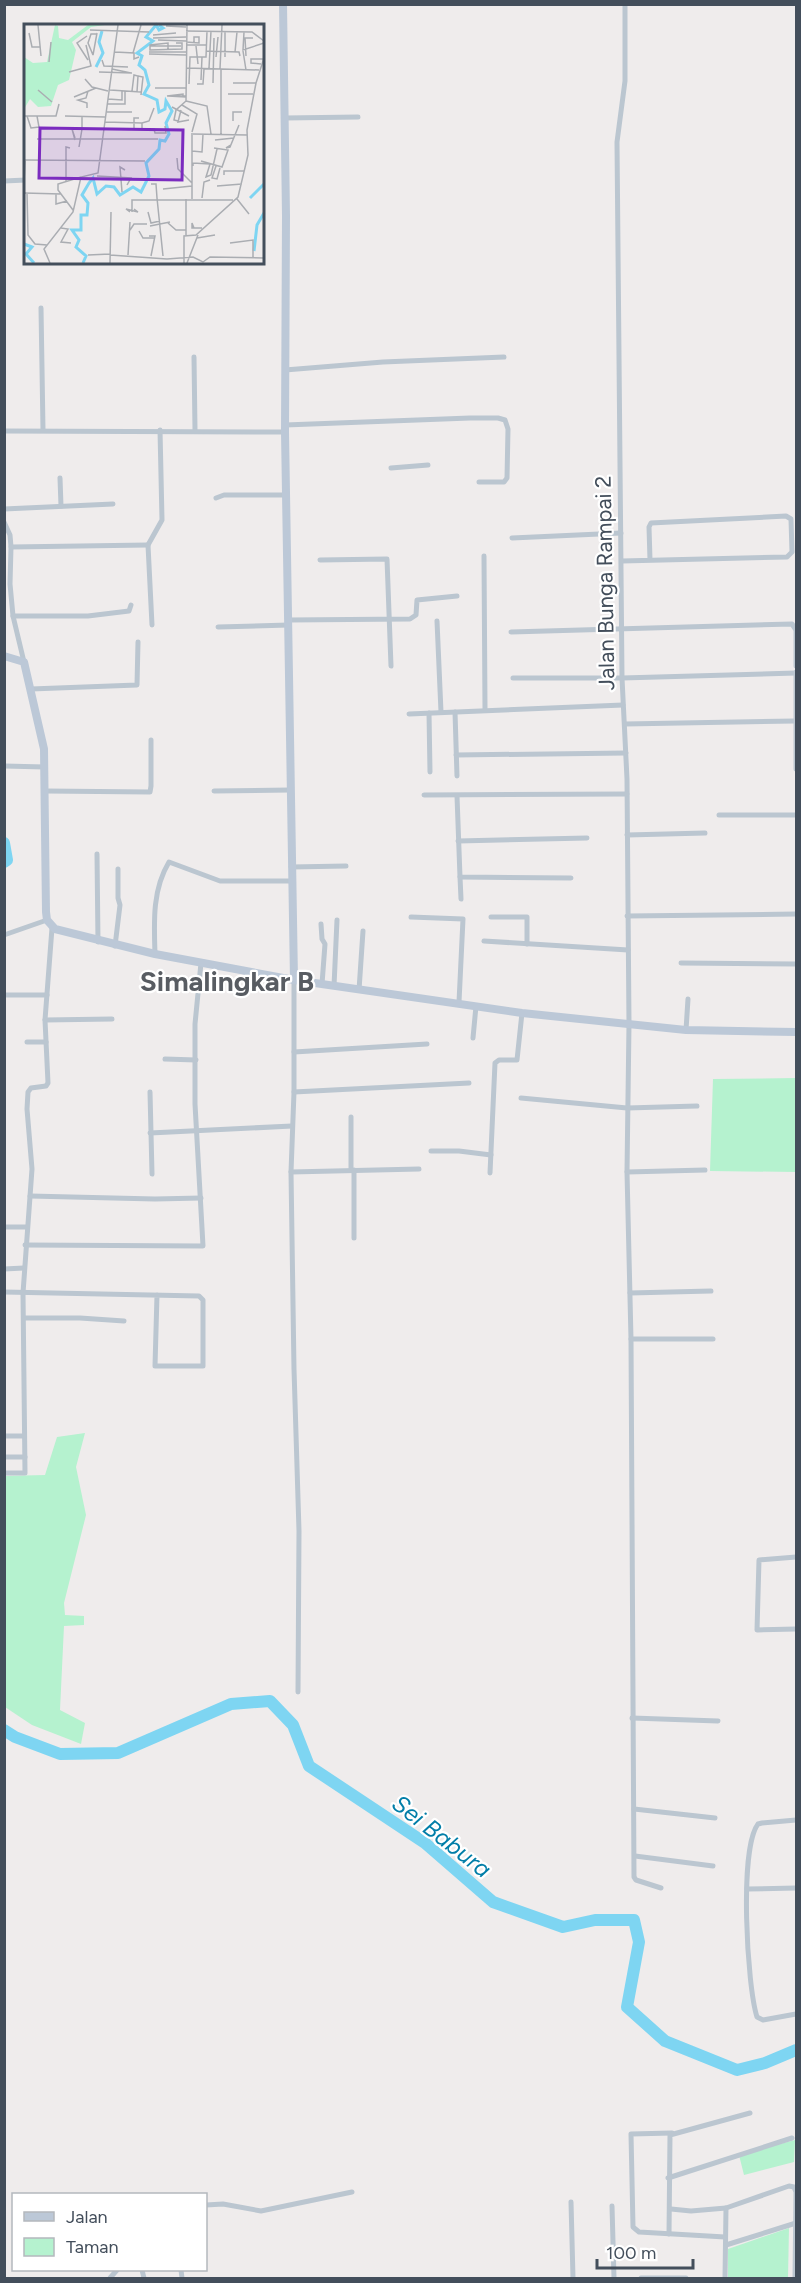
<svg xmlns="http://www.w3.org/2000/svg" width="801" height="2283" viewBox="0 0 801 2283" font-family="Figtree,sans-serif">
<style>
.green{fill:#b5f2cf}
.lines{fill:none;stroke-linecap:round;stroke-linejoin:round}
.river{stroke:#7ed5f2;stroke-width:12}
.street{stroke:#bbc6d0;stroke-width:5}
.secondary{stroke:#bcc8d7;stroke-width:8}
.labels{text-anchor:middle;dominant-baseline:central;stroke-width:4.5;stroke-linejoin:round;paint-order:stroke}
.street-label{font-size:22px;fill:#434e5b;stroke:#fff}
.water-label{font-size:24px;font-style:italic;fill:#027ea8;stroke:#fff}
.district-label{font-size:28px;font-weight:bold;fill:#585c62;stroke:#fff}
.inset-river{fill:none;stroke:#7ed5f2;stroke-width:3}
.inset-road{fill:none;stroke:#aaadb2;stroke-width:1.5}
.view{fill:#7b2cbf;fill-opacity:0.15;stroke:#7b2cbf;stroke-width:3}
.inset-edge{fill:none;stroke:#434e5b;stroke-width:3}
</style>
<rect width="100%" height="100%" fill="#efecec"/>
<!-- green -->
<g class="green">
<polygon points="796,1078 796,1172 710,1171 713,1079"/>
<polygon points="85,1433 76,1467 86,1515 64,1603 65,1615 84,1616 84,1625 64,1626 60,1710 85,1723 81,1744 32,1725 5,1707 4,1476 45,1475 57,1437"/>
<polygon points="795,2140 794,2162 744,2175 739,2155"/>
<polygon points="789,2228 788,2278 728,2278 728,2249"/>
</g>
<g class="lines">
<!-- river -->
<g class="river">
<polyline points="4,843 7,860 4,862"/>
<polyline points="4,1730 15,1737 60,1754 118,1753 231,1704 270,1701 293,1725 309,1766 425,1843 493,1902 563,1927 595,1920 634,1920 639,1942 627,2007 665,2041 737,2070 765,2063 796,2050"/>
</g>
<!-- street -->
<g class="street">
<polyline points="625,4 625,81 617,142 622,678 627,779 629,1024 627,1172 631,1339 634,1877 636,1880 661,1888"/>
<polyline points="285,118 358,117"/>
<polyline points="4,181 26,180"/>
<polyline points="41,308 43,430"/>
<polyline points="194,357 195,430"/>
<polyline points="285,370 383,362 504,357"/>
<polyline points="285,425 470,418 498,418 505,420 508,429 507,478 504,482 479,482"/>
<polyline points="4,431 285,432"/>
<polyline points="391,468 428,465"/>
<polyline points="60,478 61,506"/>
<polyline points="216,498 224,495 286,495"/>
<polyline points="4,509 113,504"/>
<polyline points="4,522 10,535 11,547 10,584 13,616 24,662"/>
<polyline points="512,538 621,533"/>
<polyline points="11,547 148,545"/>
<polyline points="484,556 485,709"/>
<polyline points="320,560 387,559 391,666"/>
<polyline points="622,561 787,557 792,552 791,519 786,516 651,523 649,527 650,560"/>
<polyline points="13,616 88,616 129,611 131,605"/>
<polyline points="289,620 410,619 416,615 417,600 457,596"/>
<polyline points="437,621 441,712"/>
<polyline points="152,625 148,545 162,520 160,430"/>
<polyline points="218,627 289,625"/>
<polyline points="511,632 792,624 796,630 796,666"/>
<polyline points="796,672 796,769"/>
<polyline points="513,678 622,678 796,673"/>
<polyline points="31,689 137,685 138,642"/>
<polyline points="455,712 457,776"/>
<polyline points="429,713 430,772"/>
<polyline points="409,714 623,705"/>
<polyline points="625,724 795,721"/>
<polyline points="456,755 626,753"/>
<polyline points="4,766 45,767"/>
<polyline points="46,791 150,792 151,786 151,740"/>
<polyline points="214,791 290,790"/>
<polyline points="424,795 627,794"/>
<polyline points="457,796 460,877 571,878"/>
<polyline points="719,815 796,815"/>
<polyline points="627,835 705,833"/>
<polyline points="458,841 587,838"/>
<polyline points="97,854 98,942"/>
<polyline points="291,867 346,866"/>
<polyline points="460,877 461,899"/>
<polyline points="627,916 796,914"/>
<polyline points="411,917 463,919 459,1002"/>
<polyline points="491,917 527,917 527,944"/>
<polyline points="321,924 322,939 325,944 322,984"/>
<polyline points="4,935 47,920"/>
<polyline points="484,941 628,950"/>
<polyline points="115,946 120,905 118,898 118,869"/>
<path d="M 155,954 C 154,923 152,890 169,862 L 220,881 L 292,881"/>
<polyline points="681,963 796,964"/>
<polyline points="294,980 294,1092 291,1172 294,1369 299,1531 298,1692"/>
<polyline points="334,986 337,920"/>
<polyline points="359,990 363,931"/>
<polyline points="4,995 47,995"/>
<polyline points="45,1020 112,1019"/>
<polyline points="686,1030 688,999"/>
<polyline points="473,1038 476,1006"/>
<polyline points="27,1042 46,1042"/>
<polyline points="294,1052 427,1044"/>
<polyline points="165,1059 196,1060"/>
<polyline points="150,1092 152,1174"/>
<polyline points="294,1092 469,1083"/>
<polyline points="521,1098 627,1108 697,1106"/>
<polyline points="150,1133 292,1126"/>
<polyline points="431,1151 459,1151 491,1155"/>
<polyline points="351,1170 351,1117"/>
<polyline points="354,1170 354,1238"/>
<polyline points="291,1172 419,1169"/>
<polyline points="627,1172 705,1170"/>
<polyline points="490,1173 495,1063 499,1060 517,1060 522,1013"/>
<polyline points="30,1196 155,1199 201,1198"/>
<polyline points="4,1227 26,1227"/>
<polyline points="25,1245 203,1246 195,1104 195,1024 201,963"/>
<polyline points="4,1269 24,1268"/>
<polyline points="4,1292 199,1296 203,1300 203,1366 155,1366 157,1295"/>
<polyline points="630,1293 711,1291"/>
<polyline points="24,1318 80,1318 124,1321"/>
<polyline points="631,1339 713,1339"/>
<polyline points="4,1436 24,1436"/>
<polyline points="4,1457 25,1457"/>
<polyline points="4,1473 25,1473 23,1293 32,1169 27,1109 28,1092 31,1088 46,1086 48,1083 45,1020 52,928"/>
<polyline points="796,1557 759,1560 757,1630 796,1629"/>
<polyline points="632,1718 718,1721"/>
<polyline points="634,1809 715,1818"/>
<path d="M 796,1820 L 762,1823 L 758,1824 C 739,1849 747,1986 757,2017 L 763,2020 L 796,2014"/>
<polyline points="635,1856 713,1866"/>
<polyline points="747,1889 796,1888"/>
<polyline points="672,2133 631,2134 633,2227 639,2232 725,2237"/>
<polyline points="668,2178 792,2138"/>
<polyline points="571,2202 573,2278"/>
<polyline points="206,2205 223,2204 261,2211 352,2192"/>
<polyline points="612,2206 614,2278"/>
<polyline points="671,2209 691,2211 726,2208 789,2186 794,2187 796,2192 795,2278"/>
<polyline points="669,2234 670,2135 750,2113"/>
<polyline points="726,2245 796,2223"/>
<polyline points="142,2270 144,2278"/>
<polyline points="181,2270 182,2278"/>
<polyline points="110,2278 117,2270"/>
<polyline points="641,2278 686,2278"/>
<polyline points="725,2278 726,2208"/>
</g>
<!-- secondary -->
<g class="secondary">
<polyline points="283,4 286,216 285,432 294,980"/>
<polyline points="4,656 24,662 44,749 46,912 47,920 55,929 155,954 294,980 522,1013 686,1030 796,1032"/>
</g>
</g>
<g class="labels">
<!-- street labels -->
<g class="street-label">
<text transform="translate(605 583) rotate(-91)">Jalan Bunga Rampai 2</text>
</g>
<!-- water labels -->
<g class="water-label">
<text transform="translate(442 1836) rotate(38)">Sei Babura</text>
</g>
<!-- district labels -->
<g class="district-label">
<text x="227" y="981">Simalingkar B</text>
</g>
</g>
<!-- overview -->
<g transform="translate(24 24)">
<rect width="240" height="240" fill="#efecec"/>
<path d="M 31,1 L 34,2 L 35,14 L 44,16 L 64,1 L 81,1 L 67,3 L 48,18 L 52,26 L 45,56 L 34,61 L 27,82 L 14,83 L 6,75 L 0,85 L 0,33 L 9,39 L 23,38 Z" fill="#b5f2cf"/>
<path class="inset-river" d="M 72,43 L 79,29 L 75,18 L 78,7M 226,174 L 240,160M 0,220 L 8,223 L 2,230 L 10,239M 230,227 L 233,201 L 240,189M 59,239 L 62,232 L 52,223 L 55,216 L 48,206 L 57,206 L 57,191 L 63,191 L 64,179 L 58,171 L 65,159 L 69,154 L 73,170 L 82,162 L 90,163 L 96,171 L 109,163 L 117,168 L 125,152 L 122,139 L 135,125 L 136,116 L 141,117 L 145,110 L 142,99 L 148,87 L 142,77 L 141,85 L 135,88 L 133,76 L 120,70 L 125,61 L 121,46 L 115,41 L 118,32 L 113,29 L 129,17 L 122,13 L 132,1 L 135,6 L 139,4 L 135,1"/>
<path class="inset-road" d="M 14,1 L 17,32M 142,2 L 162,3M 66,6 L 125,8M 162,7 L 228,8 L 240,17M 220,8 L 219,26 L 240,19M 5,9 L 8,23 L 16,23M 129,11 L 152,9M 63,12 L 53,19 L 64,36M 129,14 L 162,13M 134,16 L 162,17M 162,18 L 175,19 L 175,13 L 170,13 L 170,18M 162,21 L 182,21M 126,22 L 157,22M 172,22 L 174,40M 144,25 L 144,19 L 126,21 L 126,26 L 158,25 L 158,19 L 152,19M 182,27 L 215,28 L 216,32M 219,27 L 222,46M 91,28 L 110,29 L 110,35 L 115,33M 125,28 L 162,28M 211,28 L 213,8M 109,29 L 117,1M 125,30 L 162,31M 69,31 L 64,19 L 67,10 L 72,10M 69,31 L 73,9M 222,32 L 221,14 L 229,14M 174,33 L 182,33 L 183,7M 192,33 L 194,13M 201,33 L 201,7M 78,36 L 80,42 L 104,43M 25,38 L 27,18M 237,40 L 227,39 L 227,35 L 240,35M 162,44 L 235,46M 185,44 L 187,7M 88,45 L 107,49M 196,45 L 198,1M 197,45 L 197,110M 45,48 L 67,42 L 62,21M 75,48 L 108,49M 114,52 L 119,53 L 117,71M 61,55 L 68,63 L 84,67M 177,56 L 178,33M 189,59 L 190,14M 209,59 L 232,59M 165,60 L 166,33 L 174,33M 173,60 L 179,60 L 180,45M 131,64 L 162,64M 14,66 L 28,78M 86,66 L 117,68M 108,67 L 110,51 L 114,52 L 113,68M 204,70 L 229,70M 143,72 L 159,70 L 159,73M 162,72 L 144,72 L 162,73M 50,73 L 72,64M 84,75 L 98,76 L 98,67M 162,77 L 183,82 L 187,110M 83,80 L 101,80 L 101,67M 158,81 L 173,90 L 168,108M 148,83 L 165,92M 63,84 L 63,79 L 54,76 L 62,74 L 64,67M 157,86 L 154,98 L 165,96M 83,88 L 108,88M 0,92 L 32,92 L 35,80M 3,92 L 7,104 L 15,103 L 13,92M 41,92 L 81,93M 58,93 L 58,105 L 80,105M 154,97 L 150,96 L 152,86 L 162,77 L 163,1M 209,97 L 209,88 L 218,88M 81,98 L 118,99M 118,99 L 118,105 L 130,105 L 131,109 L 142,109 L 141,102M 118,99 L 125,97 L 130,84M 113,105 L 110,105 L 110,94 L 115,94M 169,110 L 223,111M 51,114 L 48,105 L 51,116M 13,115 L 134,115M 191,116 L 210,114M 207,121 L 202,124 L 206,123 L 215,101M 55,123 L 58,105M 168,127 L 178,128 L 179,110M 153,134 L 154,145 L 168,159M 0,136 L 121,137M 42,137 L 42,123 L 46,124M 177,137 L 198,143 L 204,126 L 190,124M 186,140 L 182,153 L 187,151 L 193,125M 169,142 L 169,139 L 186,140M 192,142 L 188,154 L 193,155 L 196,144M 200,151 L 200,147 L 220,147M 73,152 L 107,154 L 103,161M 42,157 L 42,137M 0,159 L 1,136M 127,160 L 132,160 L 133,174M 193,162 L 218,160M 139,165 L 168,162M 98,168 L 96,143 L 101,146M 0,169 L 37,170M 3,169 L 4,211 L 11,220 L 23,221M 32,170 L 32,180 L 43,177M 133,174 L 139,232M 178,174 L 180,158 L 186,156M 168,175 L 168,109M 213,175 L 225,190M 49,186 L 34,166 L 34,160 L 57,153M 106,188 L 102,185 L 114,188 L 110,185M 108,188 L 108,176 L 209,176M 124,188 L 127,199 L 136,197M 144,199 L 152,206 L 162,206M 126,202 L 146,198M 37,204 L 44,205 L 37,218 L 47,219M 170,204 L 168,199 L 168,204 L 178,204M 106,206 L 110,200 L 123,200M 115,207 L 119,214 L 131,214M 162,211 L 162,175M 125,212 L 131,212 L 127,232M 173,214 L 191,211M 206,219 L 229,216 L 229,234M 64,231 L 86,230M 86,231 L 143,235 L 169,233 L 179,238 L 186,233 L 240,234M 104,231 L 106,198M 26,239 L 20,225 L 49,188 L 57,153 L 74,149 L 94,1M 86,239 L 87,188M 160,239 L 160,212 L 172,211 L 214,173 L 224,131 L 223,106 L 232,59 L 240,34M 163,239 L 174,211"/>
<path class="view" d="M 16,104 L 159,106 L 158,156 L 15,154 Z"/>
<rect width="240" height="240" class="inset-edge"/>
</g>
<!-- border -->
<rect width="801" height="2283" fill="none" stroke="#434e5b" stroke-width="12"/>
<!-- legend -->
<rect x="12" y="2193" width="195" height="78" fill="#ffffff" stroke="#b4b8bd" stroke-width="1.5"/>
<rect x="24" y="2212" width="30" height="9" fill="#bcc8d7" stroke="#b4b8bd" stroke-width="1.5"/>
<text x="66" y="2223" font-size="18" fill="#434e5b">Jalan</text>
<rect x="24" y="2238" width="30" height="18" fill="#b5f2cf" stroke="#b4b8bd" stroke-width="1.5"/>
<text x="66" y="2253" font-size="18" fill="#434e5b">Taman</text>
<!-- scale -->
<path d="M597 2259v9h96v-9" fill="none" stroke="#434e5b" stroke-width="3"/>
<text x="606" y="2259" font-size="18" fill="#434e5b" stroke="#ffffff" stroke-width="4.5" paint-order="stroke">100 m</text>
</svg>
